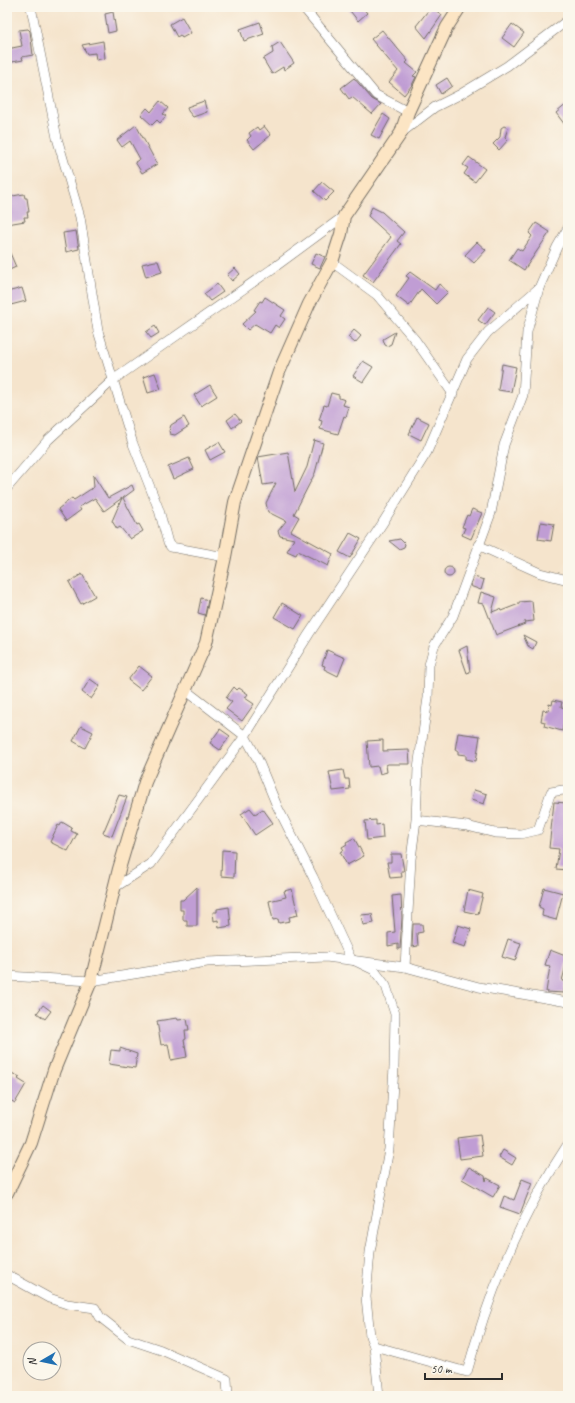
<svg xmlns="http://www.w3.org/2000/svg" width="575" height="1403" viewBox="0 0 575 1403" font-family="Caveat,sans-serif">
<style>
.building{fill:#c09dd4}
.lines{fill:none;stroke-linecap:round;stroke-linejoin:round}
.street-casing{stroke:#726c63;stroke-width:10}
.secondary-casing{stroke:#726c63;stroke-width:14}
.street{stroke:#fff;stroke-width:9}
.secondary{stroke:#fce5c4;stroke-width:12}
</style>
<rect width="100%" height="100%" fill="#fbf7ec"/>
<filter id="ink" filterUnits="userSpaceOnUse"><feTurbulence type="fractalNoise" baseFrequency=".025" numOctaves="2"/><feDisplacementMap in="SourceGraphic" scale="8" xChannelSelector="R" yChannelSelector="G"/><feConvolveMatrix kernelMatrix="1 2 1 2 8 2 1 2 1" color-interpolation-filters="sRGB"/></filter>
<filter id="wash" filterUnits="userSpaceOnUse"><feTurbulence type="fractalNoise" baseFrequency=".012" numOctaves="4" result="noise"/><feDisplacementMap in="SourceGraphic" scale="16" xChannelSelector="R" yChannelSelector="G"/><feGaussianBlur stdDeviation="0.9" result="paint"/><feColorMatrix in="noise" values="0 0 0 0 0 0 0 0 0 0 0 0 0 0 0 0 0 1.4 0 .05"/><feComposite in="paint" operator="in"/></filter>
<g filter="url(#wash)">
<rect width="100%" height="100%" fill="#f5e4cc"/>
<g id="blocks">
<!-- building -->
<g class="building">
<polygon points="347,7 362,7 367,13 358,21"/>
<polygon points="431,7 442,15 426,38 416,26"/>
<polygon points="113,12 116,31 108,33 105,14"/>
<polygon points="182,17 191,33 182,38 180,35 177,37 170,24"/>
<polygon points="260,22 264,34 244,41 240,29"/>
<polygon points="512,24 524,33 514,47 502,38"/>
<polygon points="28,29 30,31 33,55 22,57 23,60 7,63 7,49 22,46 19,30"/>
<polygon points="382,30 408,61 406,63 417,72 413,76 416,77 412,85 404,95 389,82 398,71 371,39"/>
<polygon points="103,41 105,58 96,60 95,53 87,54 82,45"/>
<polygon points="280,42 294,63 284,70 283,67 272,74 263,59 273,53 272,47"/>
<polygon points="354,78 372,99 381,104 372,114 352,97 349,99 341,88"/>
<polygon points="447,78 452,86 441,94 436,85"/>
<polygon points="160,101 168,108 163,114 166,116 160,123 157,120 152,125 141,115 147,108 151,112"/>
<polygon points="204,101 207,112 193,117 188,111 187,107"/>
<polygon points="568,103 568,129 556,113"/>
<polygon points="383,114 390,119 379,139 371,135"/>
<polygon points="136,125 157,164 142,173 135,162 140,159 130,141 122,147 117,140"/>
<polygon points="264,126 271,135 254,149 247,140 251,136 249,133 257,127 259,130"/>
<polygon points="504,126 508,128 505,137 508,140 499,150 493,144 500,137 501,128"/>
<polygon points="469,157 485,169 475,182 464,174 468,168 463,165"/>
<polygon points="322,182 334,192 325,201 314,191"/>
<polygon points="24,194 25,198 27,198 29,212 27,212 28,217 24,217 25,221 7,224 7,197"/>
<polygon points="372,207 382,212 404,232 397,241 401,244 373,282 363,275 391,237 368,216"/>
<polygon points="536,223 550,232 524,270 509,260 517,248 522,251 532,236 529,233"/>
<polygon points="76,231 79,249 66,252 63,233"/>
<polygon points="477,242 486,250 474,263 465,255"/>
<polygon points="7,246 16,267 7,271"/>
<polygon points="316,253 325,257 320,268 311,264"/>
<polygon points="155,261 158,261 162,272 146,277 142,264"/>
<polygon points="235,268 240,274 232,281 227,275"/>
<polygon points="410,272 435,290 439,284 448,292 436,304 421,289 409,306 396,296 409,278 406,276"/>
<polygon points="217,284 223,292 210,301 204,294"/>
<polygon points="22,288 26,301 7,306 7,292"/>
<polygon points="265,297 285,310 281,316 285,319 279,328 275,325 270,333 255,324 248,330 242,324 256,311 254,310 260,301 262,302"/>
<polygon points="488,307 495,312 485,325 478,320"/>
<polygon points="155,326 159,333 151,338 146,332"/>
<polygon points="354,330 361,336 355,343 348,337"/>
<polygon points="395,332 391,344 387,346 385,345 383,339"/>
<polygon points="363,361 373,367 363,382 353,376"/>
<polygon points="502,364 516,367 511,392 498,390"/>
<polygon points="155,373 161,389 148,393 143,377"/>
<polygon points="210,385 217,396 201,406 194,395"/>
<polygon points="331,393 339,395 339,398 345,400 343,405 349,407 346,417 344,416 338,434 320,429 322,421 319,420 324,405 327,406"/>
<polygon points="235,414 241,421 232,428 227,420"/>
<polygon points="184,417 189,426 175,435 170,434 169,431 171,425"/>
<polygon points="417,417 429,423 421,440 409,434"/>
<polygon points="314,440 323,443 315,473 294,514 299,517 291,531 333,554 328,566 298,551 296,555 287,551 294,539 280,536 278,531 286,521 268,512 266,503 276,483 263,485 258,457 288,452 295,492 307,467"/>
<polygon points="219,442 225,452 210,460 205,450"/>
<polygon points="189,458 194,469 173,479 168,467"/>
<polygon points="93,475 108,498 132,485 134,490 123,498 137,525 139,524 143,531 130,539 120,527 117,529 112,521 122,498 104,511 95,498 79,507 81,510 66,521 58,509 72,498 74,500 94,487"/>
<polygon points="472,509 482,513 471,539 462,535 465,528 462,527 467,515 469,516"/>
<polygon points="541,522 554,524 551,541 538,539"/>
<polygon points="350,533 361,539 350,558 339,552"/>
<polygon points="400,539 405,544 404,547 399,549 389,541"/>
<circle cx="449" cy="572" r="5"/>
<polygon points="82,574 95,596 81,604 69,582"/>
<polygon points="474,577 484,580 481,590 470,586"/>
<polygon points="481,592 496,597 492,612 500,609 501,611 519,604 519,602 532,601 534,621 524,622 525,624 496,635 484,604 478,603"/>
<polygon points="201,598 208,600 205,615 198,613"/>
<polygon points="282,603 303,616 295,629 274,617"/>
<polygon points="523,635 536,642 533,649 528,646"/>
<polygon points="467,646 470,672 467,673 459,650"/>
<polygon points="327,650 345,658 338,676 324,669 325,666 322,665"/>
<polygon points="139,666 152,676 141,690 128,680"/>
<polygon points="90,679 100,686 91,699 82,692"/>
<polygon points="234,687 237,690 239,688 248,694 245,698 254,704 242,721 226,709 232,702 226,698"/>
<polygon points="553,700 562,702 561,707 567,708 562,731 544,726 545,722 541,721 543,710 548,711 549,704 552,705"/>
<polygon points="81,726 93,732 85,748 73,741"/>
<polygon points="220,729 230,736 220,750 210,743"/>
<polygon points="458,733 480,736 476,761 466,759 466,755 458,754 458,750 455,750"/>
<polygon points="383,740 383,751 409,750 410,764 388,764 386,765 387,772 380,774 378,766 369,767 367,741"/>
<polygon points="343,770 345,779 349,779 350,789 333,791 329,772"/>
<polygon points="474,790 487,794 484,804 471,800"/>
<polygon points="119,795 127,797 112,836 103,833"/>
<polygon points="554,802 567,803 565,832 568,833 568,870 556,869 559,849 549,848"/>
<polygon points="250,808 255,814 263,809 273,823 255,835 241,814"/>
<polygon points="376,820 376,825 382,824 383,838 367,840 365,821"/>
<polygon points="62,822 72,828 71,831 77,834 68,851 50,842 58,825 60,826"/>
<polygon points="354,838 364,856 347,865 340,852 344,850 342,847 347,844 346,842"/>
<polygon points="222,850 235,851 234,877 221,876"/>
<polygon points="391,854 401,854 404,871 401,871 402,877 390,878 387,862 391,862"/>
<polygon points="197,887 197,926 187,926 187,920 183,920 183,910 180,910 180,900 183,900"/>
<polygon points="544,888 563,893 556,920 542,916 543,909 539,907"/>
<polygon points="292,889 298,915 289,917 290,921 279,923 278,919 273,920 269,901 286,897 284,891"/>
<polygon points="468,890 483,894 478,914 464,911"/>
<polygon points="401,895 402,918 400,949 398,949 398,944 388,946 388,933 395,932 392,896"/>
<polygon points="229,907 231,926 219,928 218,920 214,921 213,912 217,912 217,909"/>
<polygon points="372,914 374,923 363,925 361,915"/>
<polygon points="413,924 422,924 423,932 417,933 418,946 412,947"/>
<polygon points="458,925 471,929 465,947 452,943"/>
<polygon points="508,939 521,943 515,961 502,957"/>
<polygon points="550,950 568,957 562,981 565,981 564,993 546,992 550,966 545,965"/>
<polygon points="43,1005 51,1011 45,1019 37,1013"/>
<polygon points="177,1018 178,1020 187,1019 189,1030 185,1030 186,1039 184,1040 187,1057 171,1060 168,1044 161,1045 157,1021"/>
<polygon points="120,1048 137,1054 135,1068 109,1064 111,1050 120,1051"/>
<polygon points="7,1071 20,1077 18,1079 26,1084 15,1103 7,1098"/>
<polygon points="480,1135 483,1156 460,1159 457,1138"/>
<polygon points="503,1150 516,1158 512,1165 499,1157"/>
<polygon points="469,1167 485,1176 486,1181 487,1178 500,1185 493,1197 462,1179"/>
<polygon points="522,1179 532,1183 520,1214 500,1207 504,1196 514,1200"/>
</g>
</g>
</g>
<g filter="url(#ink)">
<use href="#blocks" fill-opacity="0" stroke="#726c63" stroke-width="1"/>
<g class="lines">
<!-- street casing -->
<g class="street-casing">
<g id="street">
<polyline points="31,7 57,138 80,217 98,331 133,444 159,510 168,543 171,547 225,557"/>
<polyline points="303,7 376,95 408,112"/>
<polyline points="401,133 435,107 459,95 507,66 568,20"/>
<polyline points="332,262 377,295 416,341 453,394"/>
<polyline points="7,488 48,440 113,380 272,269 344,216"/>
<polyline points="478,545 540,573 568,580"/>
<polyline points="184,689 245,736 258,760 277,806 313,877 351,959 374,970 386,986 395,1014 394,1067 389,1149 370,1252 366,1297 370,1336 374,1346 379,1396"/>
<polyline points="416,820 467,826 495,833 521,834 538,830 551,792 563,790 568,791"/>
<polyline points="114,888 151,864 245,736 309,634 382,524 427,452 467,359 488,332 539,288 557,247 568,228"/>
<polyline points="405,967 411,859 416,820 418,768 428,698 429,665 434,646 453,616 491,513 504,445 523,395 527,332 539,288"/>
<polyline points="7,976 91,981 207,962 326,957 405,967 479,987 568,1002"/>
<polyline points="7,1275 49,1298 67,1304 95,1308 100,1317 128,1339 161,1350 227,1379 228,1396"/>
<path d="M 374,1346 L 467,1372 C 489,1292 522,1213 568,1144"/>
</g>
</g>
<!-- secondary casing -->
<g class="secondary-casing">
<polyline id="secondary" points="7,1193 31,1143 54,1070 91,981 119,869 145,782 206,643 225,557 235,502 279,372 309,304 332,262 341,234 344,216 401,133 408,112 447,27 460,7"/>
</g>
<!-- street -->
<use href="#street" class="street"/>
<!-- secondary -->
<use href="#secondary" class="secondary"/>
</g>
</g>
<!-- margin -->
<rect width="575" height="1403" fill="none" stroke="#fbf7ec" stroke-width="24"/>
<!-- north arrow -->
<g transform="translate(42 1361) rotate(261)"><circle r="19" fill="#fbf7ec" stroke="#a8a59f"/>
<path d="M0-3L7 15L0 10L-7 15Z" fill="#1f6fb2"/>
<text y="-6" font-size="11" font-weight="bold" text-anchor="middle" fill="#2b2b2b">N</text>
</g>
<!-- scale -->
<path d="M425 1373v6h77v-6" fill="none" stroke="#2b2b2b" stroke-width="2"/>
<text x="431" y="1373" font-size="12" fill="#2b2b2b" stroke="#fbf7ec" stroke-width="3" paint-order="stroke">50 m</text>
</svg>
